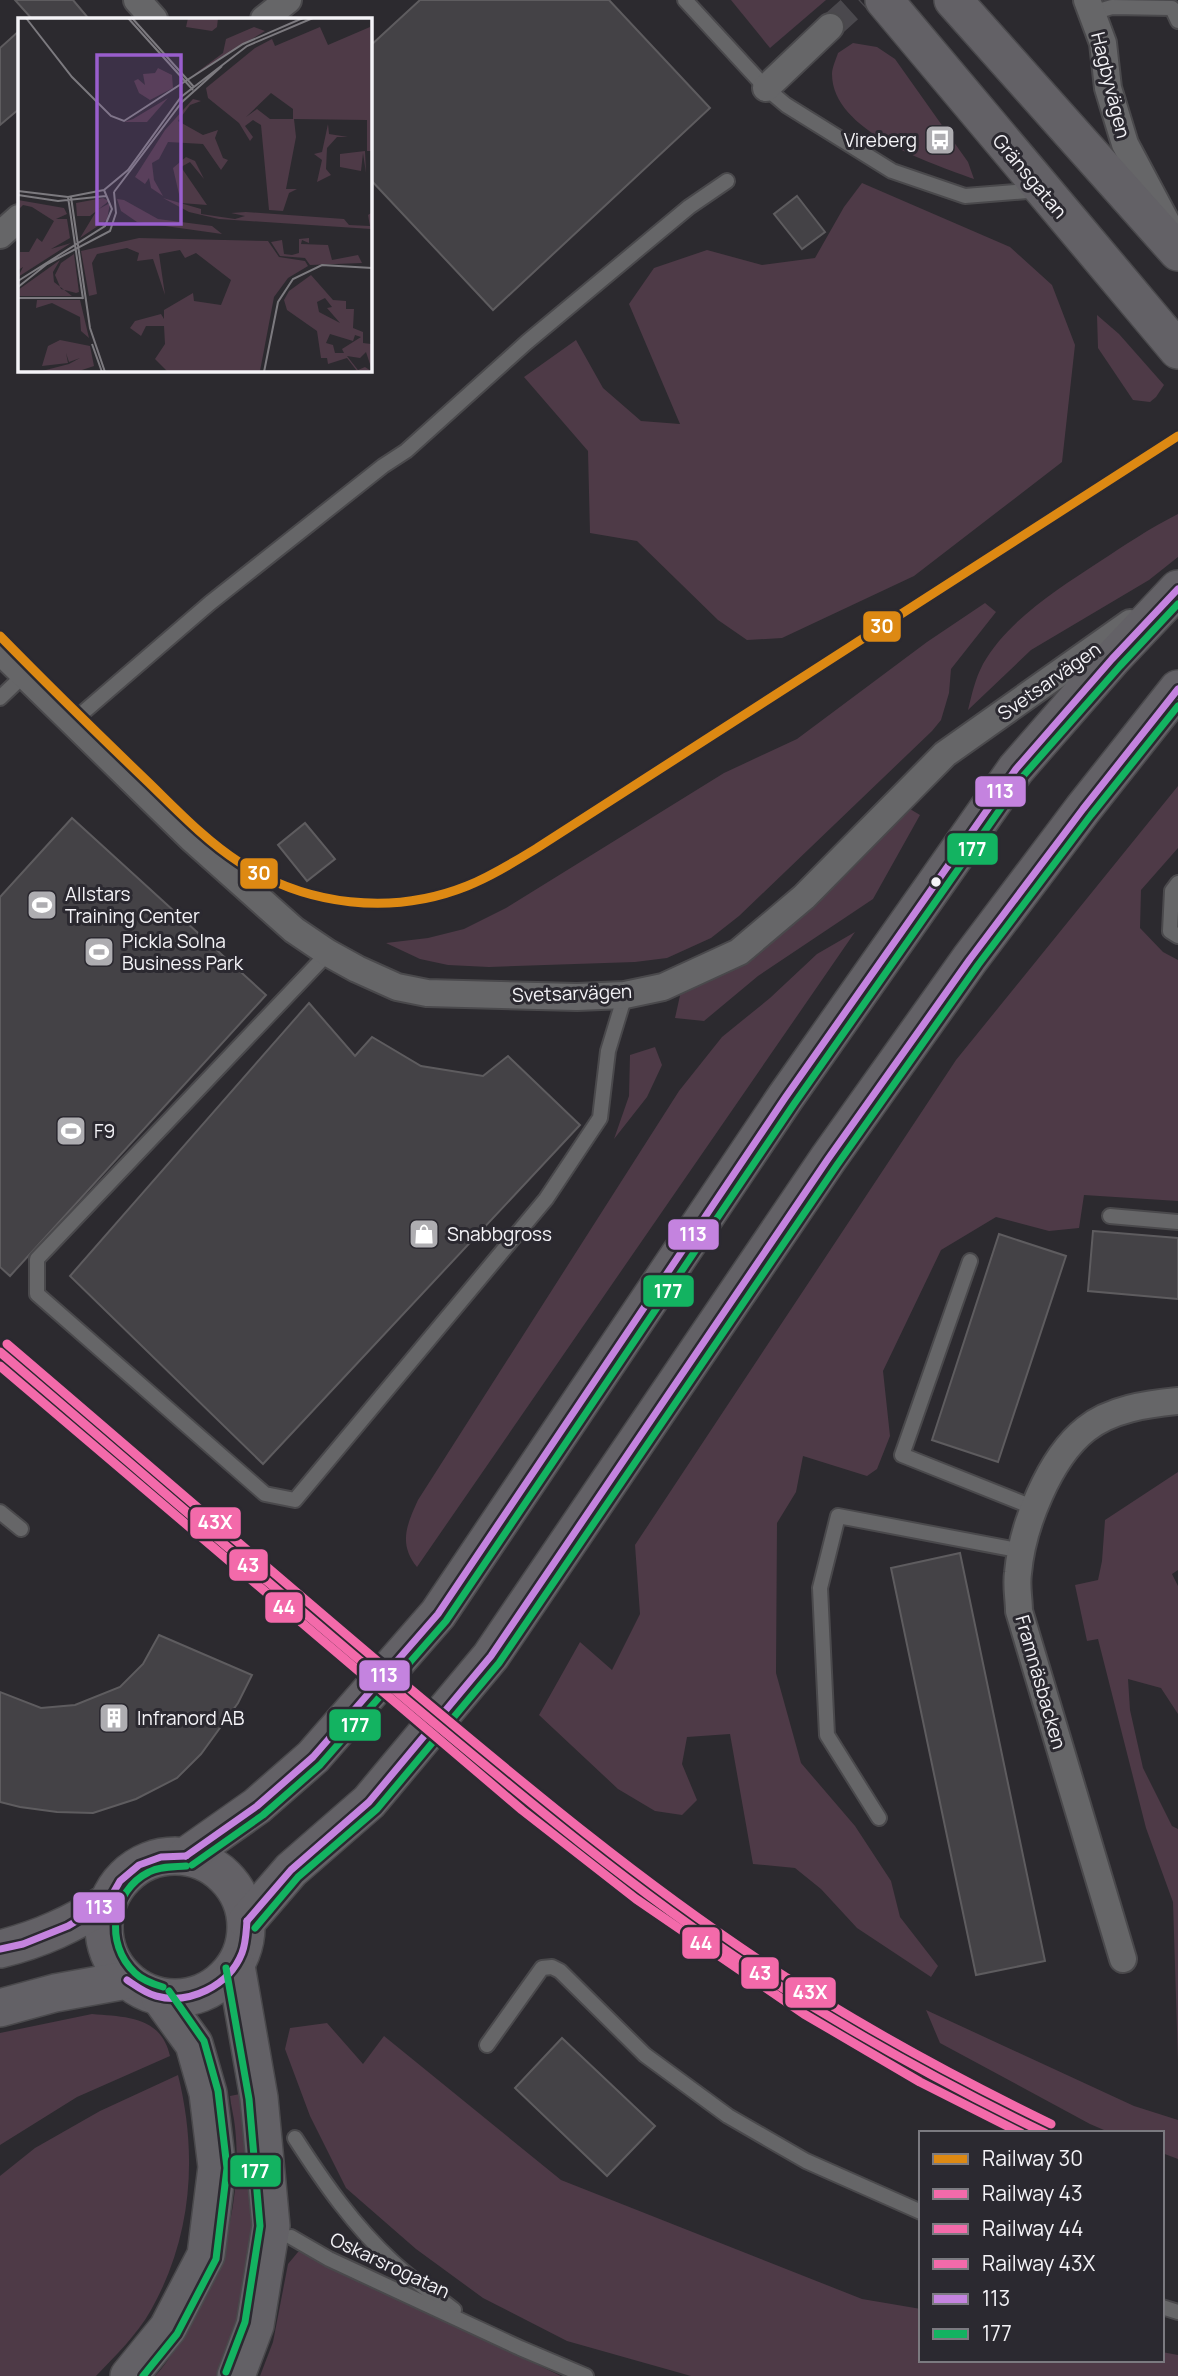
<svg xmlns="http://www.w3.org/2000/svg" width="1178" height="2376" viewBox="0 0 1178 2376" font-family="Manrope,sans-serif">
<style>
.green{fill:#4e3a47}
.building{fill:#444246;stroke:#5e5c5f;stroke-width:2}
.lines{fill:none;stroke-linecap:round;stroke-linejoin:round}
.street-tunnel{stroke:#4a484d;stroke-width:26;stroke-dasharray:26 13;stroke-linecap:butt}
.lane-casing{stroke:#4a494c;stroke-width:18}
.street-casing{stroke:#4a494c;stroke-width:30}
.secondary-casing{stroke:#4a494c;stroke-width:40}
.lane{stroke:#666668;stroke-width:14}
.street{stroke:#666668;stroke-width:26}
.secondary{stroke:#636166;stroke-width:37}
.bus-1-casing{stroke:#2b2930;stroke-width:12}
.bus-2-casing{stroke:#2b2930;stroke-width:12}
.bus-1{stroke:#c483df;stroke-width:7}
.bus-2{stroke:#13b361;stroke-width:7}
.rail-1-casing{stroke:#2b2930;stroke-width:14}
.rail-2-casing{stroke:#2b2930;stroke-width:14}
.rail-3-casing{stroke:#2b2930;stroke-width:14}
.rail-4-casing{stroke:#2b2930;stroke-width:14}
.rail-1{stroke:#dd8913;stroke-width:9}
.rail-2{stroke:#f36aaa;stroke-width:9}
.rail-3{stroke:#f36aaa;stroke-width:9}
.rail-4{stroke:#f36aaa;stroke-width:9}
.bus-dot{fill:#f4f3f7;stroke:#2b2930;stroke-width:2.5}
.labels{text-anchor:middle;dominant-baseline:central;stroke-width:6;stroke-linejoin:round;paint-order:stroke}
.street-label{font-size:19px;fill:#f4f3f7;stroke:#2b2930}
.poi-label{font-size:19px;fill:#f4f3f7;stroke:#2b2930;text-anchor:start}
.inset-road{fill:none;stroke:#7c7a7f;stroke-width:2}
.view{fill:#995ecd;fill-opacity:0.15;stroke:#995ecd;stroke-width:3.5}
.inset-edge{fill:none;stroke:#f4f3f7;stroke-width:3.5}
.line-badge{stroke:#2b2930;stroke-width:2.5}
.badge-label{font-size:19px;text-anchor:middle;font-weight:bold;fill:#fff}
</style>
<rect width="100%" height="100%" fill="#2c2a2f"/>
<!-- green -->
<g class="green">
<polygon points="731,0 826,0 770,48"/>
<path d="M 853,43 L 877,47 L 895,59 L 968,162 L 974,179 C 930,163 832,131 832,74 C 832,68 836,59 838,53 Z"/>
<polygon points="862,183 1010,247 1052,285 1075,345 1062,462 914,576 782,638 747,640 718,620 637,541 590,533 588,451 524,377 576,340 603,388 641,421 680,424 629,304 654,268 707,250 762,265 815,258 844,207"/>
<polygon points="1097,315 1119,334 1164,385 1156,397 1150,402 1133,400 1098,348"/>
<path d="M 1178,514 L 1178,557 L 1149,580 L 1031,650 L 968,710 C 972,694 975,679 983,664 C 1008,620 1058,589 1099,562 C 1125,545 1150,528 1178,514 Z"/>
<polygon points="985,603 996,612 951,669 949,693 941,720 932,731 739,916 711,938 667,958 635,962 489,967 448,965 420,959 386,943 428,938 464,929 506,908 724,773 797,739 927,642"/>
<polygon points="1178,786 1178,848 1141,890 1140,928 1163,952 1178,960 1178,1201 1084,1195 1079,1228 1049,1231 996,1217 941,1250 883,1371 890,1436 877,1469 867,1476 803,1456 796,1492 777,1523 776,1673 801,1763 855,1826 891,1881 900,1917 938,1966 931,1977 857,1928 821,1889 795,1868 753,1864 730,1734 687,1737 682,1764 697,1800 682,1815 655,1811 618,1789 539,1715 580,1642 612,1670 640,1614 635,1545 956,1060"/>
<polygon points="905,806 920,815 873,899 758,976 704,1021 675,1018 681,991 764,948 821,894"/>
<path d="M 855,932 L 417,1567 C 398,1544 407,1524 418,1500 L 679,1091 L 722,1037 L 770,998 L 817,954 Z"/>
<polygon points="655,1047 662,1065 647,1097 614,1139 629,1096 630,1055"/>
<polygon points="1178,1472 1178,1570 1172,1574 1178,1586 1178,1714 1161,1688 1128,1679 1130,1710 1143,1768 1172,1826 1178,1829 1178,2061 1173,1902 1146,1828 1098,1639 1087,1641 1075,1585 1098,1580 1102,1561 1105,1520"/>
<polygon points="926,2010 1134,2106 1178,2120 1178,2159 1162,2153 1162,2133 1111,2133 1090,2124 940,2043"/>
<path d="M 92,2014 C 126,2017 161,2016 170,2056 L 77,2097 L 0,2145 L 0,2033 Z"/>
<polygon points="327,2023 363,2064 384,2036 561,2180 862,2299 921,2309 921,2360 1162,2360 1162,2352 1178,2355 1178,2376 691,2376 567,2341 483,2298 416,2249 346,2188 310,2116 285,2049 290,2028"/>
<path d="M 178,2075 C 198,2155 192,2237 151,2310 C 137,2335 115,2356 96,2376 L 0,2376 L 0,2176 L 35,2148 L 100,2111 Z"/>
<path d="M 240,2094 L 256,2194 L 242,2324 L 218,2376 L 155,2376 C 166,2365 174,2350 183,2337 C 222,2276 243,2200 235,2127 C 234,2117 231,2106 230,2096 Z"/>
<polygon points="298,2252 304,2252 561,2376 260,2376 273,2342 288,2264"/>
</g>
<!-- building -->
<g class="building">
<polygon points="15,0 73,0 89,19 32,19"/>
<polygon points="420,0 609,0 710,108 493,310 369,178 369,47"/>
<polygon points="19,31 19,109 0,125 0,48"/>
<polygon points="797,196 825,232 802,249 774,214"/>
<polygon points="72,818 266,995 10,1276 0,1267 0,897"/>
<polygon points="305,823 335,859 307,881 278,845"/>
<polygon points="309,1003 355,1056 372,1037 421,1066 483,1076 508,1056 580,1125 263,1464 70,1276"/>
<polygon points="1093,1231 1178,1238 1178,1299 1088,1291"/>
<polygon points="999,1234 1066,1256 998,1462 932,1440"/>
<polygon points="960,1553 1045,1961 976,1975 891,1568"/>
<polygon points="159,1635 252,1675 238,1703 201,1754 177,1778 136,1799 93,1813 57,1812 20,1807 0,1802 0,1692 41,1708 75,1705 120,1687 143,1664"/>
<polygon points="562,2038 655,2126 607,2176 515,2088"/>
</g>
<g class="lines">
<!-- street-tunnel -->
<polyline class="street-tunnel" points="830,27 860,0"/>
<!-- lane casing -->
<g class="lane-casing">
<g id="lane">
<polyline points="685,0 766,88 786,105 892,171 965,196 1039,190"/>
<polyline points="1092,13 1112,7 1172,8 1178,21"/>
<polyline points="0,698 24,675"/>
<polyline points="72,722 210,603 383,466 406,451 527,342 689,207 727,181"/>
<polyline points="1178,883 1172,891 1170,931 1178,936"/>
<polyline points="328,953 37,1259 37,1294 265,1494 295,1500 546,1199 600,1118 608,1051 625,995"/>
<polyline points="1110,1216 1178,1222"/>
<polyline points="970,1261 902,1455 1035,1508"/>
<polyline points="0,1512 21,1529"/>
<polyline points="879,1818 827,1735 820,1588 838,1516 1022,1551"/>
<polyline points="487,2045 542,1968 552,1967 560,1971 645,2055 728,2116 806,2161 921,2212"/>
<path d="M 295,2138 C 324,2183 354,2226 393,2262 C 412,2280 434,2294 454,2310"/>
<polyline points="291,2237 329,2259 520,2348 586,2376"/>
<polyline points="1162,2307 1178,2312"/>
</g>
</g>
<!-- street casing -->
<g class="street-casing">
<g id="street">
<polyline points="137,0 154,19"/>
<polyline points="1087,0 1103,43 1108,88 1125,144 1168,225"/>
<polyline points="264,19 288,0"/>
<polyline points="766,88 830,27"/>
<polyline points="0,235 19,218"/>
<polyline points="0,651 191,838 294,930 328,953 357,969 397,987 427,993 577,997 625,995 663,987 739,952 804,897 945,754 1130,623"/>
<path d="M 1123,1959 L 1019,1611 C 1019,1599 1016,1586 1018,1573 C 1022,1527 1049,1458 1086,1429 C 1111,1409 1147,1404 1178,1401"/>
</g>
</g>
<!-- secondary casing -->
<g class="secondary-casing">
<g id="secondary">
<polyline points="884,0 1178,350"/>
<polyline points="953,0 1178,252"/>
<circle cx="175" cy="1927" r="71"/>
<polyline points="186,1856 257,1806 313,1757 438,1614 785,1098 1016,769 1112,659 1178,589"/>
<polyline points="247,1921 291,1870 369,1802 491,1656 828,1159 970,959 1083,809 1178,689"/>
<path d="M 0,1949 C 41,1939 72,1924 108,1902"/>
<polyline points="236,1966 259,2098 271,2226 255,2325 236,2376"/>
<polyline points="0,2008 55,1993 127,1980"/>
<polyline points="129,2376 168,2328 206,2255 217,2167 208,2093 194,2044 160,1997"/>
</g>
</g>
<!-- lane -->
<use href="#lane" class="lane"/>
<!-- street -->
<use href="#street" class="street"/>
<!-- secondary -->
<use href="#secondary" class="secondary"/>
<!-- bus-1 casing -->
<g class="bus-1-casing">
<g id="bus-1">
<polyline points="186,1856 257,1806 313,1757 438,1614 785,1098 1016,769 1112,659 1178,589"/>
<polyline points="247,1921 291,1870 369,1802 491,1656 828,1159 970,959 1083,809 1178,689"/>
<polyline points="0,1949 23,1944 68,1926 108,1902 120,1881 139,1865 161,1857 186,1856"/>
<path d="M 127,1980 C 136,1986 145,1993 156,1996 C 189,2005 229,1986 242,1953 C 246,1943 246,1932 247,1921"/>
</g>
</g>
<!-- bus-2 casing -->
<g class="bus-2-casing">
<g id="bus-2">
<polyline points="192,1865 263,1815 320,1765 446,1621 794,1104 1024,775 1120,666 1178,604"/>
<polyline points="255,1928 298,1877 377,1809 499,1663 837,1165 978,965 1091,815 1178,706"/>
<polyline points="226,1968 249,2099 260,2226 245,2322 226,2372"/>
<path d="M 163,1987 C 153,1984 142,1980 135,1973 C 104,1944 111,1891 149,1872 C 160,1866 174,1867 186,1866"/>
<polyline points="143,2376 177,2334 216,2259 227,2168 218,2091 204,2041 169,1991"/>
</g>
</g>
<!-- bus-1 -->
<use href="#bus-1" class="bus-1"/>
<!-- bus-2 -->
<use href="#bus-2" class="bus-2"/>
<!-- rail-1 casing -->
<g class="rail-1-casing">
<path id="rail-1" d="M 0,636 C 48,685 98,734 147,781 C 176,809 205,840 239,862 C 306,906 392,916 467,886 C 492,876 514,862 537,848 L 1178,436"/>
</g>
<!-- rail-2 casing -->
<g class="rail-2-casing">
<path id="rail-2" d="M 0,1352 C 139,1470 276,1590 415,1707 C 525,1799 634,1890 753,1969 C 847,2030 944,2084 1045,2133"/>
</g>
<!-- rail-3 casing -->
<g class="rail-3-casing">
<polyline id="rail-3" points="0,1366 522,1810 636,1899 804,2014 920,2082 1021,2133"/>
</g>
<!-- rail-4 casing -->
<g class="rail-4-casing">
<path id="rail-4" d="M 7,1344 C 145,1462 282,1581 421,1698 C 531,1790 640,1881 759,1960 C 852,2021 950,2075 1051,2124"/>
</g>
<!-- rail-1 -->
<use href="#rail-1" class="rail-1"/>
<!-- rail-2 -->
<use href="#rail-2" class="rail-2"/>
<!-- rail-3 -->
<use href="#rail-3" class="rail-3"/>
<!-- rail-4 -->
<use href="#rail-4" class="rail-4"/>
</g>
<!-- icons -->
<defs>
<g id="bus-square" transform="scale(1.575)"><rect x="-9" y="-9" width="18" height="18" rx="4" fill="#aeadb1" stroke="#2b2930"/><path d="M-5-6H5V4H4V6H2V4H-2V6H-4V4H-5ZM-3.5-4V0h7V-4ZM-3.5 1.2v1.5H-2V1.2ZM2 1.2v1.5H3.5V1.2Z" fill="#fff"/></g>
<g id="stadium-square" transform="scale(1.575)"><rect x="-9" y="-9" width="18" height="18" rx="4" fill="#aeadb1" stroke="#2b2930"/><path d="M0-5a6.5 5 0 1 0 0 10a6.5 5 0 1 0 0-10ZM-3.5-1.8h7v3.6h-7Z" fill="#fff"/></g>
<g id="shop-square" transform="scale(1.575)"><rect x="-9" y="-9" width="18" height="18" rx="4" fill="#aeadb1" stroke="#2b2930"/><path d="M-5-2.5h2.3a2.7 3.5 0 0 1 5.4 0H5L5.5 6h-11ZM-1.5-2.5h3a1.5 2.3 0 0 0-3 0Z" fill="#fff"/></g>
<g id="building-square" transform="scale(1.575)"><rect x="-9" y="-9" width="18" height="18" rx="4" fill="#aeadb1" stroke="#2b2930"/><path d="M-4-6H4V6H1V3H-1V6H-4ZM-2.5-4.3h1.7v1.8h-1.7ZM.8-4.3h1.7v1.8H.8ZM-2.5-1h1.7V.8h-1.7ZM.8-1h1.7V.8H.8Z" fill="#fff"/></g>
</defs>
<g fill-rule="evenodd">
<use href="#bus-square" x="940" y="140"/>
<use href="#stadium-square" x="42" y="905"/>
<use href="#stadium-square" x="99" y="952"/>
<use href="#stadium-square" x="71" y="1131"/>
<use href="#shop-square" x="424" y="1234"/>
<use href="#building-square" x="114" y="1718"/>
</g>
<!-- markers -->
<circle class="bus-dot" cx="936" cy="882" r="6"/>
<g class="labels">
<!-- street labels -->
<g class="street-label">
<text transform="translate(1111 85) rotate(76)">Hagbyvägen</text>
<text transform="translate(1030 176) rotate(50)">Gränsgatan</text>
<text transform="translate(1049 681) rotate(-35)">Svetsarvägen</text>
<text transform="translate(572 993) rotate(-2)">Svetsarvägen</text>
<text transform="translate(1041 1682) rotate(74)">Framnäsbacken</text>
<text transform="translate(390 2265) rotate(25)">Oskarsrogatan</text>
</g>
<!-- poi labels -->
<g class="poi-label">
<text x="917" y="140" text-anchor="end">Vireberg</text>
<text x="65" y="894">Allstars<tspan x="65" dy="22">Training Center</tspan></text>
<text x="122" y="941">Pickla Solna<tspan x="122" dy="22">Business Park</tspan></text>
<text x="94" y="1131">F9</text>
<text x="447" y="1234">Snabbgross</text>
<text x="137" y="1718">Infranord AB</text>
</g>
</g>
<!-- overview -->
<g transform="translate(18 18)">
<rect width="354" height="354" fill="#2c2a2f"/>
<path d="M 170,0 L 200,0 L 199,9 L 194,13 L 168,9 ZM 236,9 L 247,13 L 174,58 L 205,35 L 208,21 ZM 302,9 L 310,27 L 352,9 L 353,133 L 349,133 L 349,102 L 276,101 L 278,119 L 268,171 L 279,171 L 271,175 L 265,193 L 251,192 L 243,107 L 235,102 L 227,108 L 235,119 L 232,123 L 221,105 L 190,80 L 188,70 L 237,30 L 254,21 L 257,28 ZM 253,75 L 275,91 L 275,101 L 252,101 L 239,91 L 228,99 ZM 140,50 L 154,57 L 155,70 L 132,82 L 121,75 L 116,63 L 120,61 L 127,67 L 125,56 L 137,55 ZM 150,80 L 129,104 L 106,104 L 115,101 ZM 175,81 L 183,83 L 172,87 L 160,103 L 185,117 L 200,112 L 197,120 L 205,140 L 210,142 L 203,152 L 185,126 L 150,124 L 141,141 L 134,145 L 136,162 L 145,178 L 133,170 L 131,160 L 127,166 L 117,159 L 147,112 ZM 310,106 L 311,116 L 330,119 L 319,119 L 309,130 L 308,151 L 313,157 L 299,164 L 304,142 L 296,136 L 304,134 ZM 347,133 L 348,155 L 345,135 L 343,153 L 322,149 L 322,136 ZM 168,139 L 177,143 L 186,161 L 172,144 L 163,149 L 189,187 L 163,185 L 155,150 ZM 85,180 L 91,183 L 72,198 L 59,198 L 58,185 ZM 145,180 L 183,191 L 183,196 L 217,201 L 227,198 L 213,195 L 228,194 L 326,201 L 331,207 L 352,208 L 350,197 L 353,195 L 353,211 L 201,201 L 171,194 ZM 0,182 L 46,190 L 49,196 L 38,201 L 49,201 L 52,220 L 33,231 L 53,225 L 0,259 L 5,249 L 0,252 L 2,234 L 11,234 L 19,220 L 24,224 L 36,203 L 14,189 L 5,187 L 0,192 ZM 106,182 L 140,201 L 194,208 L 204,216 L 119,204 L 103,193 L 99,181 ZM 92,185 L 89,202 L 62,220 L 79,192 ZM 121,220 L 250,223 L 261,239 L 287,243 L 290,248 L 270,260 L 256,279 L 242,353 L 149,353 L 137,341 L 147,326 L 146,308 L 128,308 L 123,318 L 112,310 L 117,303 L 143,296 L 146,301 L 146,292 L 175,275 L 176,283 L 203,287 L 213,262 L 178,235 L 167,240 L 162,232 L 141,236 L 147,277 L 135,241 L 119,243 L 121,235 L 109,230 L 79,236 L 74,245 L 79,276 L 71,278 L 63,233 ZM 291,220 L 291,225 L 284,222 L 283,226 L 310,227 L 314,242 L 340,237 L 344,245 L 292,247 L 287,240 L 262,238 L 253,224 L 264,222 L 266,236 L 274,237 L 281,235 L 281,221 ZM 56,236 L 61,274 L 58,275 L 43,271 L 37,257 L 43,245 ZM 42,242 L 35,254 L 36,264 L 54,278 L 0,278 L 0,272 ZM 293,257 L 315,282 L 328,283 L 328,291 L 336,291 L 335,310 L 345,314 L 345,325 L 353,326 L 353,349 L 348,334 L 342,340 L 329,338 L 340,352 L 347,349 L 353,353 L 339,353 L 329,340 L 310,346 L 309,340 L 303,340 L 299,313 L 269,292 L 266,282 L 271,273 ZM 307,280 L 314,289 L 309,290 L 322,305 L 301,294 L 299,284 ZM 312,316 L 335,323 L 337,317 L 343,319 L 324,331 L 326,335 L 317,335 L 315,327 L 308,325 ZM 0,282 L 62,282 L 71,320 L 63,313 L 62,299 L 34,285 L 18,290 L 19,282 ZM 42,322 L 72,328 L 76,348 L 61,353 L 24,353 L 51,346 L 62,340 L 51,344 L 48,335 L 50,345 L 24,348 L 30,328 Z" fill="#4e3a47" fill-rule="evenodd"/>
<path class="inset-road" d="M 8,0 L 54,59 L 93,98 L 106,103 L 225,26 L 285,0M 110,0 L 175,72M 114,0 L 176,69M 0,173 L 50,179 L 86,172M 96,174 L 164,84 L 204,48M 0,177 L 40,183 L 88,178M 50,179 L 65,281M 53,179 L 72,310 L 87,354M 0,263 L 87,208 L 94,191 L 86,172 L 110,152 L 163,79 L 229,28 L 295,0M 0,269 L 29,246 L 92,213 L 98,195 L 96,174M 0,280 L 65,280M 74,326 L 84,354M 246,354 L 260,284 L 275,261 L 304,247 L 354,250"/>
<path class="view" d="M 79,37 L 163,37 L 163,206 L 79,206 Z"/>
<rect width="354" height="354" class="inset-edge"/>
</g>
<g class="line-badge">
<rect x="862" y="610" width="40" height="33" rx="7" fill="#dd8913"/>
<rect x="974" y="775" width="53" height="33" rx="7" fill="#c483df"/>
<rect x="946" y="832" width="53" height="34" rx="7" fill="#13b361"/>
<rect x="239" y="857" width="40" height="33" rx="7" fill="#dd8913"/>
<rect x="667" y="1218" width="53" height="33" rx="7" fill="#c483df"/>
<rect x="642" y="1274" width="53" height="34" rx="7" fill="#13b361"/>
<rect x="189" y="1506" width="53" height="34" rx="7" fill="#f36aaa"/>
<rect x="228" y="1548" width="41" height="34" rx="7" fill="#f36aaa"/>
<rect x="264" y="1591" width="40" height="33" rx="7" fill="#f36aaa"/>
<rect x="358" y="1659" width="53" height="33" rx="7" fill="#c483df"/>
<rect x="328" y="1708" width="54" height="34" rx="7" fill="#13b361"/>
<rect x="72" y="1891" width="54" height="33" rx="7" fill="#c483df"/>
<rect x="681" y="1926" width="40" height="34" rx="7" fill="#f36aaa"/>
<rect x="740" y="1956" width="40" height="34" rx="7" fill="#f36aaa"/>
<rect x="784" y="1976" width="53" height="33" rx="7" fill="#f36aaa"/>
<rect x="229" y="2154" width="53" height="34" rx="7" fill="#13b361"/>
</g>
<g class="badge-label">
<text x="882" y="633">30</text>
<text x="1000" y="798">113</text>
<text x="972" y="856">177</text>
<text x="259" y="880">30</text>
<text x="693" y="1241">113</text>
<text x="668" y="1298">177</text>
<text x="215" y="1529">43X</text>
<text x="248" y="1572">43</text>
<text x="284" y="1614">44</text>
<text x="384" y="1682">113</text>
<text x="355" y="1732">177</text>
<text x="99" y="1914">113</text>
<text x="701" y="1950">44</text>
<text x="760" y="1980">43</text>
<text x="810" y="1999">43X</text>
<text x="255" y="2178">177</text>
</g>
<!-- legend -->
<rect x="919" y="2131" width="245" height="231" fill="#2b2930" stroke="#7b7a80" stroke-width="2"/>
<rect x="933" y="2154" width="35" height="10" fill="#dd8913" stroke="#7b7a80" stroke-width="2"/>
<text x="982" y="2166" font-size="21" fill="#f4f3f7">Railway 30</text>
<rect x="933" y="2189" width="35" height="10" fill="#f36aaa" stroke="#7b7a80" stroke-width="2"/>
<text x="982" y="2201" font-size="21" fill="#f4f3f7">Railway 43</text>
<rect x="933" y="2224" width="35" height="10" fill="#f36aaa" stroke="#7b7a80" stroke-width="2"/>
<text x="982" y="2236" font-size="21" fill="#f4f3f7">Railway 44</text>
<rect x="933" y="2259" width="35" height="10" fill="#f36aaa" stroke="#7b7a80" stroke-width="2"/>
<text x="982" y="2271" font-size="21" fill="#f4f3f7">Railway 43X</text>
<rect x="933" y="2294" width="35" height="10" fill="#c483df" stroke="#7b7a80" stroke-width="2"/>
<text x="982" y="2306" font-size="21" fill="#f4f3f7">113</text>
<rect x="933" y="2329" width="35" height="10" fill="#13b361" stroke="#7b7a80" stroke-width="2"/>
<text x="982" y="2341" font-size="21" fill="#f4f3f7">177</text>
</svg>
